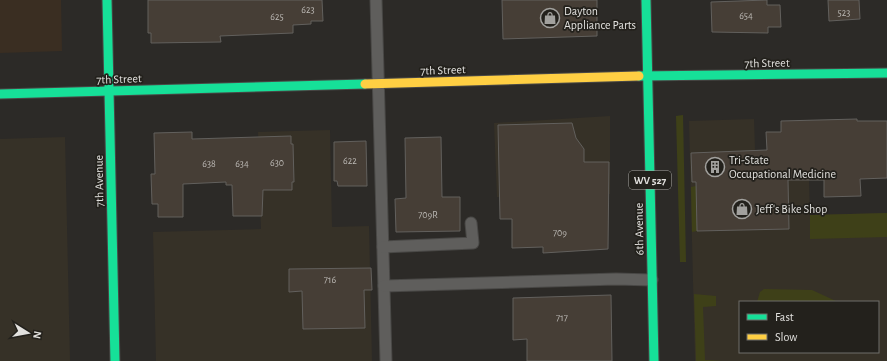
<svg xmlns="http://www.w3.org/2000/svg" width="887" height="361" viewBox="0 0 887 361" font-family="'Alegreya Sans',sans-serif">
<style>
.built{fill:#363127;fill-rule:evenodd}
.industrial{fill:#3a2e22}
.green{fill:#3e4018}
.building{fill:#463e36;stroke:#62605d}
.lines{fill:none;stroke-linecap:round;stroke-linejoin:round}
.lane-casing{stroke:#494846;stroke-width:13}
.fast-casing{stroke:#494846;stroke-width:11}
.slow-casing{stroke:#494846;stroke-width:11}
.lane{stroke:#5f5e5c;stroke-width:11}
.fast{stroke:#16e098;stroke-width:9}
.slow{stroke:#ffcf43;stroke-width:9}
.labels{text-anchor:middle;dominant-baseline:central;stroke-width:3.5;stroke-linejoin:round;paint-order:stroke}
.number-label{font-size:10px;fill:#bbb8b4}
.shield{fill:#23211c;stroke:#a9a7a4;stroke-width:1}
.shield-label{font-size:11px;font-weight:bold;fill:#e2e1de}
.poi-label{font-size:12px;fill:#e2e1de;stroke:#23211c;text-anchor:start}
.street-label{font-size:12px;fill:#e2e1de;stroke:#23211c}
</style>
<rect width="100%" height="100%" fill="#2c2a27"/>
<!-- built -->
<g class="built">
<polygon points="610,116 610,194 497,197 494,123"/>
<path d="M 754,119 L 756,180 L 809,179 L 810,215 L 887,213 L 887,361 L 695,361 L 689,121 ZM 740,302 L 878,302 L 878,352 L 740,352 Z"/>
<polygon points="330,130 332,227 369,226 372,361 156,361 153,232 261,229 258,132"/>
<polygon points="65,137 70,361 0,361 0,139"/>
</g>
<!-- industrial -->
<polygon class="industrial" points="0,0 61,0 62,51 0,53"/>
<!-- green -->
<g class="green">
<polygon points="683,115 686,262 680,262 676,116"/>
<polygon points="696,186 697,231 692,232 691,187"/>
<polygon points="887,213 887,237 810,239 810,215"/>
<polygon points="764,289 812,290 838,302 757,302 760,292"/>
<polygon points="694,294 716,296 716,306 703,307 705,360 722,361 696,361"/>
</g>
<!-- building -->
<g class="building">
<polygon points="148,0 322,0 323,21 311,21 311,24 293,25 293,33 220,36 221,42 151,43 151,33 148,33"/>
<polygon points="502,0 597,0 597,36 503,39"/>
<polygon points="767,0 767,5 780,5 781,27 768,27 768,33 712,32 711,2"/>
<polygon points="828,0 859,0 860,19 829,21"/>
<polygon points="857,119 857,121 887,121 887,178 860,179 861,196 824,197 824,180 788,180 789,229 697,231 696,182 692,182 691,153 767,150 766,132 781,132 781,121"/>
<polygon points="572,123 576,138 584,149 584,162 609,162 608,249 543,253 543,247 512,248 512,219 500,219 498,125"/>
<polygon points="192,132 192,139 291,136 291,144 293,144 294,182 292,182 292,190 263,190 262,216 233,216 232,185 226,185 226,182 183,184 183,217 158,217 158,204 152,204 151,174 155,174 154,133"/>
<polygon points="441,137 442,197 460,197 460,231 396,232 395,199 406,198 405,138"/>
<polygon points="366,141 367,186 338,186 337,181 334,181 334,142"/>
<polygon points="371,268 372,290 364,290 365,328 303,329 302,291 289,292 289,269"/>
<polygon points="611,295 612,361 527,361 527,339 513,340 513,298"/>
</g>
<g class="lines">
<!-- lane casing -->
<g class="lane-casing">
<g id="lane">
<polyline points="376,0 386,361"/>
<polyline points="383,247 473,243 471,223"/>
<polyline points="384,286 616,279 652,280"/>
</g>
</g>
<!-- fast casing -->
<g class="fast-casing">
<g id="fast">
<polyline points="107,0 115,361"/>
<polyline points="646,0 654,361"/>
<polyline points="639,76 887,73"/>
<polyline points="0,94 365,84"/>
</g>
</g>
<!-- slow casing -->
<g class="slow-casing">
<polyline id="slow" points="365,84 639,76"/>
</g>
<!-- lane -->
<use href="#lane" class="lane"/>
<!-- fast -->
<use href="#fast" class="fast"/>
<!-- slow -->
<use href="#slow" class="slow"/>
</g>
<!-- icons -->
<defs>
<g id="shop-ring" transform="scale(1)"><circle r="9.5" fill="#23211c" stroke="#a2a19e" stroke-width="1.5"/><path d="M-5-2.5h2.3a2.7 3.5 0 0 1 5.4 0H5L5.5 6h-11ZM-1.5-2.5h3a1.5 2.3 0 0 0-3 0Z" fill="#a2a19e"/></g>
<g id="building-ring" transform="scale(1)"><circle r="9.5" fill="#23211c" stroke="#a2a19e" stroke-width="1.5"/><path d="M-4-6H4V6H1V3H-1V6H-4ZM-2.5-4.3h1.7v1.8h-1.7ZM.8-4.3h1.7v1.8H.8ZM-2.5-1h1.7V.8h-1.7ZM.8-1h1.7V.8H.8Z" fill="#a2a19e"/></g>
</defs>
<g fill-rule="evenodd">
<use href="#shop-ring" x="550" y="18"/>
<use href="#building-ring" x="715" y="167"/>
<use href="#shop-ring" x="742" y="209"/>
</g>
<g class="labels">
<!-- number labels -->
<g class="number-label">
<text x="308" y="10">623</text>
<text x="844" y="13">523</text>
<text x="746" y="16">654</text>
<text x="277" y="17">625</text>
<text x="350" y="161">622</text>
<text x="277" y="163">630</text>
<text x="209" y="164">638</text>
<text x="242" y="164">634</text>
<text x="428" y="215">709R</text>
<text x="560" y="233">709</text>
<text x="330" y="280">716</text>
<text x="562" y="318">717</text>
</g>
<!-- shield labels -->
<rect class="shield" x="629" y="171" width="42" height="18" rx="3"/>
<g class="shield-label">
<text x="650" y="180">WV 527</text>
</g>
<!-- poi labels -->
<g class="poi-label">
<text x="564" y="11">Dayton<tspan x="564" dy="14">Appliance Parts</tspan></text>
<text x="729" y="160">Tri-State<tspan x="729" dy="14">Occupational Medicine</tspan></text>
<text x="756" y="209">Jeff's Bike Shop</text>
</g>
<!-- street labels -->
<g class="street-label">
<text transform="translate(767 63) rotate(-1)">7th Street</text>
<text transform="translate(443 70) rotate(-2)">7th Street</text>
<text transform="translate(119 79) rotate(-2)">7th Street</text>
<text transform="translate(99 181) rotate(-91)">7th Avenue</text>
<text transform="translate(639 229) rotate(-91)">6th Avenue</text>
</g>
</g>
<!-- legend -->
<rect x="739" y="301" width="140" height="52" fill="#23211c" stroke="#6f6e6a"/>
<rect x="747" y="314" width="20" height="6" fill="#16e098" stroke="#6f6e6a"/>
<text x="775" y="321" font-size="12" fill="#e2e1de">Fast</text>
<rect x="747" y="334" width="20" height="6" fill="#ffcf43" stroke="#6f6e6a"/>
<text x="775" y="341" font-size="12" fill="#e2e1de">Slow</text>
<!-- north arrow -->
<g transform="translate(28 333) rotate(101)" stroke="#23211c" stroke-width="3" paint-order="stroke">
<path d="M0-3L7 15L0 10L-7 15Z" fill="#e2e1de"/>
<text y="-6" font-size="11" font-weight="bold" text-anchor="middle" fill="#e2e1de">N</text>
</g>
</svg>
